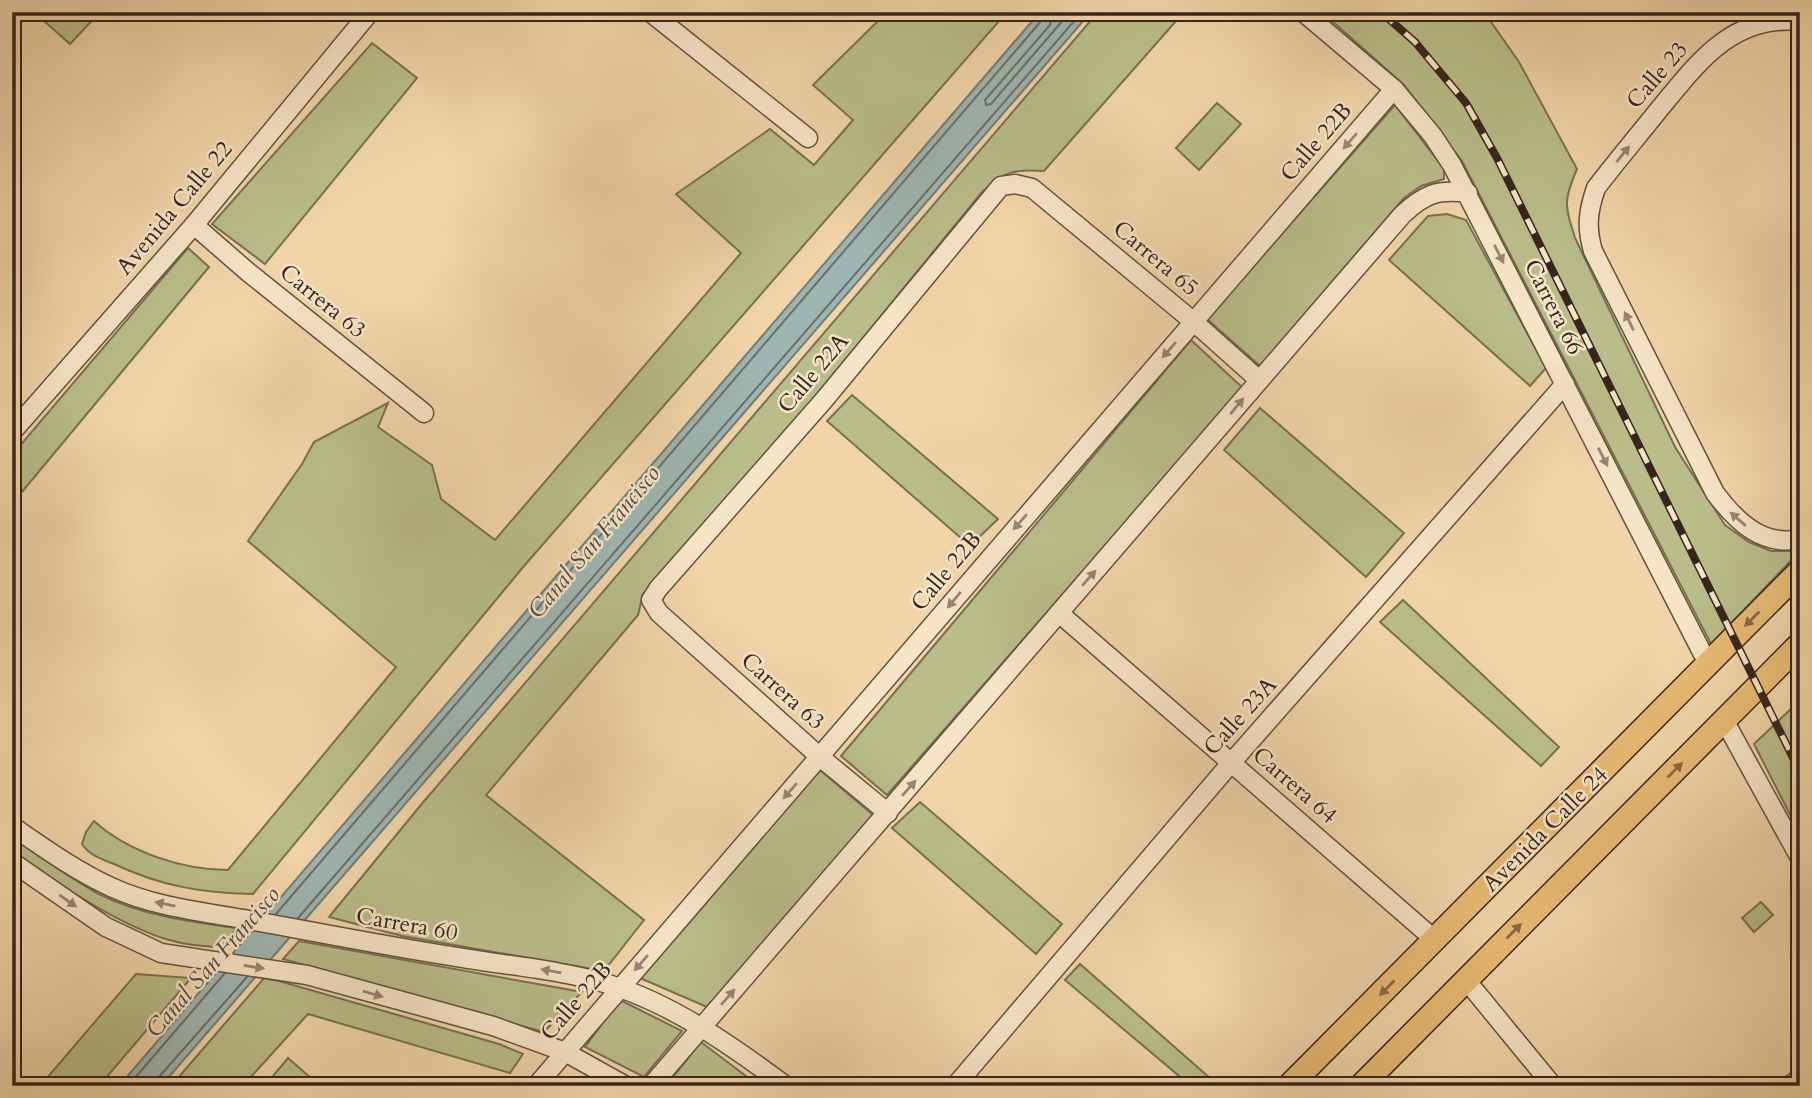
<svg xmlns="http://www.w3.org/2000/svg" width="1812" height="1098" viewBox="0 0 1812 1098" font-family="Cardo,serif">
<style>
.green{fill:#b9bd89;stroke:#787053;stroke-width:2}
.water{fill:#9eb6b2;stroke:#757c76;stroke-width:2}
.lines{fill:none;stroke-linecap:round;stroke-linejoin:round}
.shore{stroke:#6b6d68;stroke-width:2}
.minor-casing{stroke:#665040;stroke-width:21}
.major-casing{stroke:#38241d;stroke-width:26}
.minor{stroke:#f6e4c7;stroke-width:18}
.major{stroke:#e8ba74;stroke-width:23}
.rail-casing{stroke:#38241d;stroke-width:8}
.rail{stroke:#f6e4c7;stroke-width:5;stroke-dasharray:16;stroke-linecap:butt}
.oneway{fill:#978472}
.oneway2{fill:#876844}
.labels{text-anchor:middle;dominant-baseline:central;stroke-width:5;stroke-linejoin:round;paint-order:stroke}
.street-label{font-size:23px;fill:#38241d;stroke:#f6e4c7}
.water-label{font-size:24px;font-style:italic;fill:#524842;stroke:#f6e4c7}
</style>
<rect width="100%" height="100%" fill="#f1d5a9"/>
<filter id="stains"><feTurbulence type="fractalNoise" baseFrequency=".00286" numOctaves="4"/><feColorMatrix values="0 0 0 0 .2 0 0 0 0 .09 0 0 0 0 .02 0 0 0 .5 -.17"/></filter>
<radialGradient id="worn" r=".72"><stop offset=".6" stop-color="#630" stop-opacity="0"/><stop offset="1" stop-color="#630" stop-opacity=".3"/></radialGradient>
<!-- green -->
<g class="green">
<polygon points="34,12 100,12 70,44"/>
<path d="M 887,12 L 1007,12 L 524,566 L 253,894 C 201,893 161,886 114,864 C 102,859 90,856 82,844 L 86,832 L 94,821 C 128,852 183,870 228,870 L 396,667 L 248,541 L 302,464 L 314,442 L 388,403 L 378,427 L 432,465 L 441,499 L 495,540 L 741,253 L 676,194 L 770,129 L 814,165 L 853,120 L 813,85 Z"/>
<path d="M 1098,12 L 1184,12 L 1044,171 C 1013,169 1005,171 982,192 L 792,425 L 643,594 L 638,615 L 486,795 L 644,920 L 604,971 L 402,936 L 329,917 L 420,806 Z"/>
<path d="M 1322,12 L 1484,12 L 1519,62 L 1577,169 C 1563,201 1565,206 1575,238 L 1675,447 L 1725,525 L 1749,542 L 1771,551 L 1800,551 L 1711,644 L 1462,161 L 1404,85 Z"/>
<polygon points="372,43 417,78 265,264 212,224"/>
<polygon points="1217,103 1241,124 1199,170 1176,148"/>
<polygon points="1395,105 1444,169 1444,179 1421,186 1404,198 1260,366 1207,319"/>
<polygon points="1447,214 1466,220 1546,368 1530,386 1389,260 1428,216"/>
<polygon points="188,248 209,267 12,504 12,455"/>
<polygon points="1191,340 1243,388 887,795 841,756"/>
<polygon points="852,395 998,519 970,546 827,421"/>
<polygon points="1260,408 1404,533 1366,577 1224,450"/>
<polygon points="1403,600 1559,747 1541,766 1380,622"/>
<polygon points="1794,706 1800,723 1800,834 1754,744"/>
<polygon points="820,770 873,815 707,1007 640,978"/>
<polygon points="920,802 1062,924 1036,954 892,828"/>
<path d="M 12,837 C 41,856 69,878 99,894 C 141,915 190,922 236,928 L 225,948 C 209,946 192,946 177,942 C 125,930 56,883 12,851 Z"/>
<polygon points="1761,902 1773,915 1754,932 1742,918"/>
<polygon points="299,941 582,992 544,1032 283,959"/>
<polygon points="1080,964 1219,1086 1191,1086 1065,980"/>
<polygon points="136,974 191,978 99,1086 40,1086"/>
<polygon points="265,977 499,1044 523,1054 510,1073 308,1014 248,1080 254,1086 171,1086"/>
<polygon points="620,1000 682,1031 644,1077 585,1047"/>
<polygon points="701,1042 759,1086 666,1086"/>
<polygon points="288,1058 320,1086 273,1086 268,1082"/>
<polygon points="1800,1066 1800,1086 1773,1086"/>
</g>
<!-- water -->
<polygon class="water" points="1040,12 1091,12 161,1086 119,1086"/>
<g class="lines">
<!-- shore -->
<g class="shore">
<polyline points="1053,12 1050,25 985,100 986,105 991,104 1070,12"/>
<polyline points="276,914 1042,20 1044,12"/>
<polyline points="298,918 1082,12"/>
<polyline points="128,1086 225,973"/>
<polyline points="156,1086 158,1078 247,977"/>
</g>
<!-- minor casing -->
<g class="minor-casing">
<g id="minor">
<polyline points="650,12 808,138"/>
<polyline points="1303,12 1394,89 1433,136 1452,165 1708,664"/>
<path d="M 1800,21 C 1731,14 1696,65 1657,112 C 1637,137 1616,162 1596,188 C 1588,211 1586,227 1593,251 L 1715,493 C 1736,521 1762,547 1800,539"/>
<polyline points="194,225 248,272 424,413"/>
<polyline points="12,432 194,225 370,12"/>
<polyline points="1059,613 1435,940"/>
<polyline points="1724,720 1800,858"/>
<polyline points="888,813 820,757 659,613 651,600 658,589 824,400 1001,186 1015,184 1032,188 1194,322 1259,380"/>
<path d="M 12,826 C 44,848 76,871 111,887 C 154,907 203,912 249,920 C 320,933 391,947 463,958 C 511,966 561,970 608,984 C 673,1004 732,1046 786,1086"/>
<polyline points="12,862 106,927 161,953 307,975 493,1026 565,1052 626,1086"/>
<polyline points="1466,980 1553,1086"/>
<polyline points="536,1086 1394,89"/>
<path d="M 651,1086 L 1403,214 C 1425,194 1437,189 1468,193"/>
<polyline points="955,1086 1231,763 1565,384"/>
</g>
</g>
<!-- major casing -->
<g class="major-casing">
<g id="major">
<polyline points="1289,1086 1800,571"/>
<polyline points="1361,1086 1800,644"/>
</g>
</g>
<!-- minor -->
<use href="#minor" class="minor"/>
<!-- major -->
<use href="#major" class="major"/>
<!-- rail casing -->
<g class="rail-casing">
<polyline id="rail" points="1381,12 1415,42 1466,103 1497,158 1800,772"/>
</g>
<!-- rail -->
<use href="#rail" class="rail"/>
</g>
<!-- one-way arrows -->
<defs><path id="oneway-solid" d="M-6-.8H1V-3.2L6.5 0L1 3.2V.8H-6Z" transform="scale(1.75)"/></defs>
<g class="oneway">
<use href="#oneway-solid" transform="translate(1350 141) rotate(131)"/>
<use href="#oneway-solid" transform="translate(1623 154) rotate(-51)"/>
<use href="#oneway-solid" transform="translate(1499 254) rotate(63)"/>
<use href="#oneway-solid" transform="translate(1629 321) rotate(-116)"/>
<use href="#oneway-solid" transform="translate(1169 350) rotate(131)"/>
<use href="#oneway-solid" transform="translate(1237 406) rotate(-50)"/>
<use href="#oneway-solid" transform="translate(1603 457) rotate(63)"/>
<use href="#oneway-solid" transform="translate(1738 519) rotate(-139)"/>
<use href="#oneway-solid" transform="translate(1020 522) rotate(131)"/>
<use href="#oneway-solid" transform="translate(1089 578) rotate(-49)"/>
<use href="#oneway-solid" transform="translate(954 600) rotate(130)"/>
<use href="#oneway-solid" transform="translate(909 788) rotate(-49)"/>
<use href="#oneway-solid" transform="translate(790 791) rotate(131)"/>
<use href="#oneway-solid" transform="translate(68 901) rotate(35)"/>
<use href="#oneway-solid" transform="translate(165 904) rotate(-168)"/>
<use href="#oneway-solid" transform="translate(641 963) rotate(131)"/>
<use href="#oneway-solid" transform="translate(254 967) rotate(9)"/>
<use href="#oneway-solid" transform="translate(551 971) rotate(-170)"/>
<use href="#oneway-solid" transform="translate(373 994) rotate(16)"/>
<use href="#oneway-solid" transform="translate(728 997) rotate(-49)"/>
</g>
<g class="oneway2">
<use href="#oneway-solid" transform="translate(1752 619) rotate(135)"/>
<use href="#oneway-solid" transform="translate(1675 770) rotate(-45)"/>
<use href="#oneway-solid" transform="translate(1514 931) rotate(-45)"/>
<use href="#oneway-solid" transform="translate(1387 988) rotate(135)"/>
</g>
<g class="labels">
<!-- street labels -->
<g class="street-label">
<text transform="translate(1657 75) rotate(-49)">Calle 23</text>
<text transform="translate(1316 142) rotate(-49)">Calle 22B</text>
<text transform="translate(174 208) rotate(-50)">Avenida Calle 22</text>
<text transform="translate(1156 258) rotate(40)">Carrera 65</text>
<text transform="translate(323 301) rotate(39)">Carrera 63</text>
<text transform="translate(1554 307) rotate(63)">Carrera 66</text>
<text transform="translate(813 373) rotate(-50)">Calle 22A</text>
<text transform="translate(946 571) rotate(-50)">Calle 22B</text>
<text transform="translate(783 691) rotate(42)">Carrera 63</text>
<text transform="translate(1240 716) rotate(-48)">Calle 23A</text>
<text transform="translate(1295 785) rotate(41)">Carrera 64</text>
<text transform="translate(1545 829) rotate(-45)">Avenida Calle 24</text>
<text transform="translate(407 924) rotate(10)">Carrera 60</text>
<text transform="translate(576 1001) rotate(-49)">Calle 22B</text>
</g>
<!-- water labels -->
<g class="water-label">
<text transform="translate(594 542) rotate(-50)">Canal San Francisco</text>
<text transform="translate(213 962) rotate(-49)">Canal San Francisco</text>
</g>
</g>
<!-- margin -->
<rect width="1812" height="1098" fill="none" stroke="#f1d5a9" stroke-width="42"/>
<rect x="14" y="14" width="1784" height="1070" fill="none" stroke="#38241d" stroke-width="3.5"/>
<rect x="21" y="21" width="1770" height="1056" fill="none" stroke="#38241d" stroke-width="2"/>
<rect width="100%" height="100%" filter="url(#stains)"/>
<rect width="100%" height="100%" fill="url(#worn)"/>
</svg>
